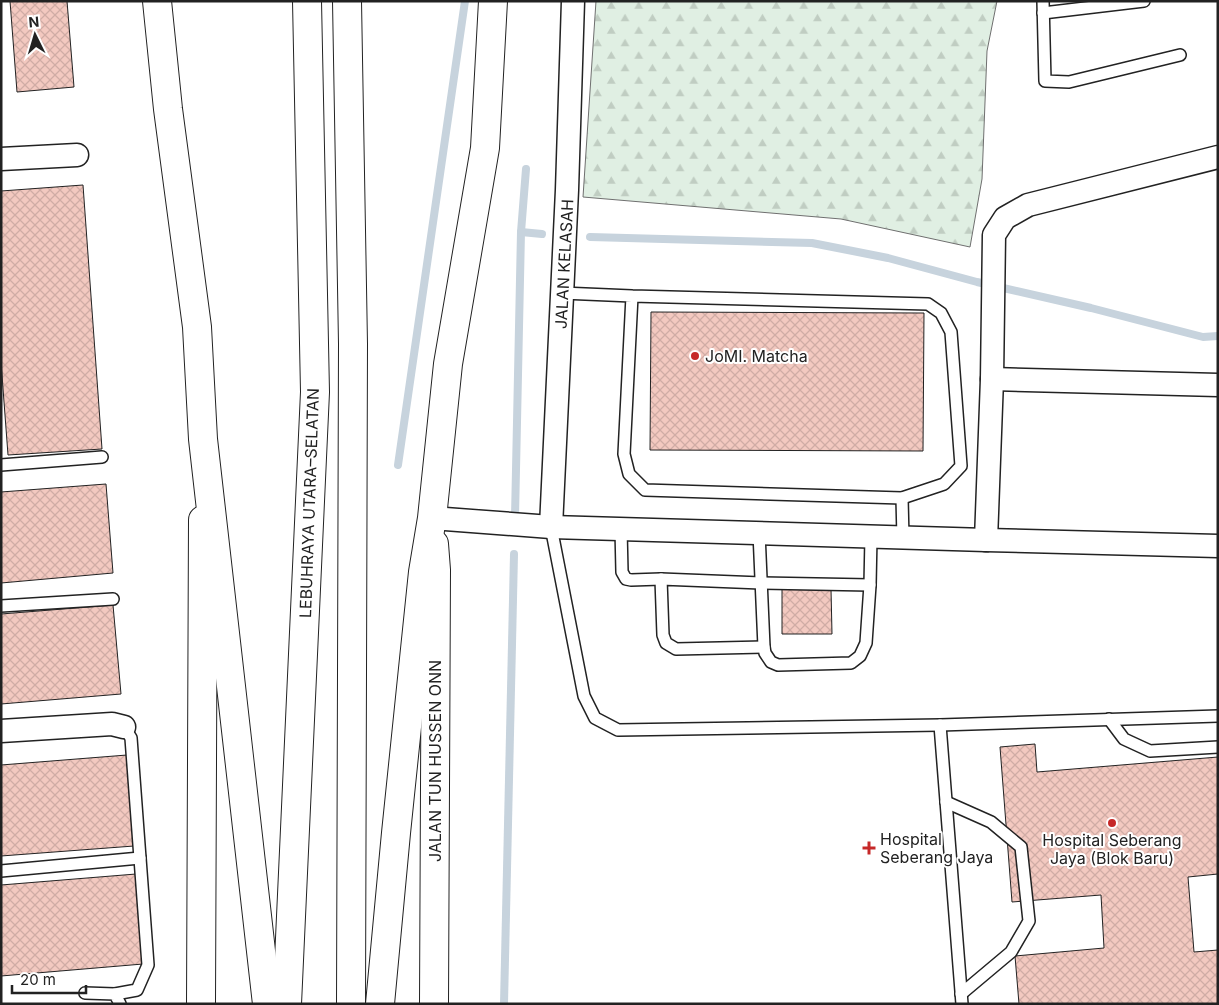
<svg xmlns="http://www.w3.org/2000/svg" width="1219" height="1005" viewBox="0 0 1219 1005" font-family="Inter,sans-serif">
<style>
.forest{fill:url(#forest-firs);stroke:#6f6f6f}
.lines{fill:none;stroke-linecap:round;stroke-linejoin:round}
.stream{stroke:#c7d3dd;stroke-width:8}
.building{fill:url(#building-cross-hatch);stroke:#222}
.lane-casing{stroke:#222;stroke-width:14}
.street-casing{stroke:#222;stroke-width:25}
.secondary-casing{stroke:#222;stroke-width:30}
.highway-casing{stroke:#222;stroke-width:30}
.lane{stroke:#fff;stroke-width:11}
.street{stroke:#fff;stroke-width:22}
.secondary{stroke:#fff;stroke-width:28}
.highway{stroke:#fff;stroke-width:28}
.poi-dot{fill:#c62828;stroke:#fff;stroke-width:2}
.labels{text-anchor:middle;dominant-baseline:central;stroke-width:4;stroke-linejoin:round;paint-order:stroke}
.street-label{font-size:16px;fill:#222;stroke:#fff}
.poi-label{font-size:16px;fill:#222;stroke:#fff;text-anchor:start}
</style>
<defs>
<pattern id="forest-firs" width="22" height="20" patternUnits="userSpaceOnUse" patternTransform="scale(1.25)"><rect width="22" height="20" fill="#e0efe3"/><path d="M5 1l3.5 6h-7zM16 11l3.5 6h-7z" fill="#c0cdc2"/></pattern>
<pattern id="building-cross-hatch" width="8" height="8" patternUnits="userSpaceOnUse" patternTransform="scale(1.25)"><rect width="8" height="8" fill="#f3c9c0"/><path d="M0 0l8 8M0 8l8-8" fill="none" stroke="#d0aca5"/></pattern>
</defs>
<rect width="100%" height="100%" fill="#fff"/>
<!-- forest -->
<polygon class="forest" points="596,1 997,1 987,51 982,179 970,247 841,219 583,197"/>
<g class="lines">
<!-- stream -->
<g class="stream">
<polyline points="521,232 542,234"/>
<polyline points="590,237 812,243 888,258 977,282 1091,308 1203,337 1218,336"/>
<polyline points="398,465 465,1"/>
<polyline points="515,517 521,232 526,169"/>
<polyline points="504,1004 514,554"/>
</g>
</g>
<!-- building -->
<g class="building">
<polygon points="10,1 67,1 74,87 17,92"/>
<polygon points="83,185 102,449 8,455 1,362 1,191"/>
<polygon points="651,312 924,313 923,451 650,450"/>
<polygon points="106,484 113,573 1,583 1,492"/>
<polygon points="782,589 831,589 832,634 782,634"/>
<polygon points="113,605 121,694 1,704 1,614"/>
<polygon points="1035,744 1037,772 1218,757 1218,874 1188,877 1194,952 1218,950 1218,1004 1019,1004 1015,956 1104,948 1101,895 1012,902 1000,747"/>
<polygon points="127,755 134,846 1,856 1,765"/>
<polygon points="136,874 143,964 1,976 1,885"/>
</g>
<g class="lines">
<!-- lane casing -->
<g class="lane-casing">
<g id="lane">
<polyline points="1043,1 1045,81 1069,82 1180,55"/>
<polyline points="1043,13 1144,1"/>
<polyline points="562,293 632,296 928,304 941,313 951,332 961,466 944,484 902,498 645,490 629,474 624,454 632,296"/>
<polyline points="1,465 102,457"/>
<polyline points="902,498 903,538"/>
<polyline points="551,527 584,696 595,718 618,730 940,725 1218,716"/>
<polyline points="621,529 622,572 626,579 631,580 661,579"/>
<polyline points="759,533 764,647 765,653 771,662 778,665 851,663 860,656 866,643 870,585 871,537"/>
<polyline points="1,606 113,599"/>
<polyline points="764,647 676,649 666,643 663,635 661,579 761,583 870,585"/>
<polyline points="1109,719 1124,739 1150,751 1218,747"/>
<polyline points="940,725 962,1004"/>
<polyline points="946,802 991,822 1021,847 1029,921 1011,952 961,994"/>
<polyline points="1,871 140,858"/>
<polyline points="85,993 115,994 120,1004"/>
<polyline points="115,994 137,990 148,965 131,738 124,727"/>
</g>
</g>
<!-- street casing -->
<g class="street-casing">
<g id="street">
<polyline points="1,159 77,155"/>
<polyline points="992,379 1218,385"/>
<polyline points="432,518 551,527 986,540 1218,546"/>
<polyline points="551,527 567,190 573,1"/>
<polyline points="986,540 992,379 994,235 1005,218 1028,205 1218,157"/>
<polyline points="1,731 112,724 124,727"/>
</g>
</g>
<!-- secondary casing -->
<g class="secondary-casing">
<g id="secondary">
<polyline points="434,544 436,570 434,1004"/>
<polyline points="201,1004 203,520"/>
</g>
</g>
<!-- highway casing -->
<g class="highway-casing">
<g id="highway">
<polyline points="157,1 168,109 197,327 203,439 267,1004"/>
<polyline points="347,1 353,344 351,1004"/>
<polyline points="287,1004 315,392 307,1"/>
<polyline points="380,1004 396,833 423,572 432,518 448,364 485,148 493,1"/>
</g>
</g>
<!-- lane -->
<use href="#lane" class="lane"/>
<!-- street -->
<use href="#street" class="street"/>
<!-- secondary -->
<use href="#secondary" class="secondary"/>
<!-- highway -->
<use href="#highway" class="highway"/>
</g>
<!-- markers -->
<g class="poi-dot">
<circle cx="695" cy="356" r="5"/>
<circle cx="1112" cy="823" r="5"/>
<path d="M866.5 840.5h5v5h5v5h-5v5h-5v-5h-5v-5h5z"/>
</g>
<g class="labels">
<!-- street labels -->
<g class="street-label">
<text transform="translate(564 264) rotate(-87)">JALAN KELASAH</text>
<text transform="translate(309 503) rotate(-88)">LEBUHRAYA UTARA–SELATAN</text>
<text transform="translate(435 761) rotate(-90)">JALAN TUN HUSSEN ONN</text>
</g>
<!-- poi labels -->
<g class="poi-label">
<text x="705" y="356">JoMI. Matcha</text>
<text x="880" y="839">Hospital<tspan x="880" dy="18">Seberang Jaya</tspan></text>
<text x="1112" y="840" text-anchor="middle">Hospital Seberang<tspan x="1112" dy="18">Jaya (Blok Baru)</tspan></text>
</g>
</g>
<!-- border -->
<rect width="1219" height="1005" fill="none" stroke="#222222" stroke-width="5"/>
<!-- north arrow -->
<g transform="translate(35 35) rotate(355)" stroke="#ffffff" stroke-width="4" paint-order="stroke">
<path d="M0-4L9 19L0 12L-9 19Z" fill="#222222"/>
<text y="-8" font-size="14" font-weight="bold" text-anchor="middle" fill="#222222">N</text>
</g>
<!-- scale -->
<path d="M12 985v8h74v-8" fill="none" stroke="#222222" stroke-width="2.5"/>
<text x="20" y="985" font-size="15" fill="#222222" stroke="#ffffff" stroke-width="4" paint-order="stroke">20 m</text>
</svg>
